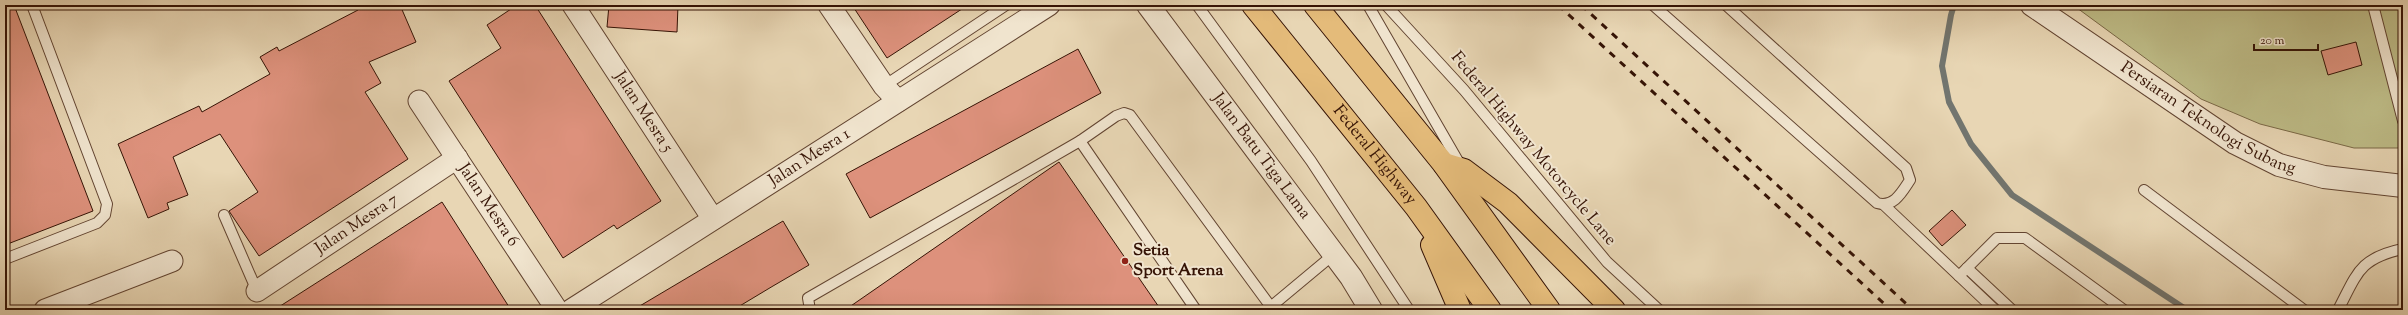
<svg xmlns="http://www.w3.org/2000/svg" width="2408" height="315" viewBox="0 0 2408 315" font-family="'Sorts Mill Goudy',serif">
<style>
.green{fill:#bebc87;stroke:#7a6846}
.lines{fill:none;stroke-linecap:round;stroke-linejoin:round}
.stream{stroke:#72756f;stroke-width:6}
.building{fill:#dd917c;stroke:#351305}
.service-casing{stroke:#624431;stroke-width:12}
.minor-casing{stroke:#624431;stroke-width:23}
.tertiary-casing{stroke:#624431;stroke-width:24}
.trunk-casing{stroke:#351305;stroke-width:24}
.service{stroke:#f0e4ce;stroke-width:10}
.minor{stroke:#f0e4ce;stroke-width:21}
.tertiary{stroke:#f0e4ce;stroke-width:22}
.trunk{stroke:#e4bb7a;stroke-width:22}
.rail{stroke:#351305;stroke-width:3;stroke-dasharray:7 7;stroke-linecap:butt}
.poi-dot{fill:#8f2418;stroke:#f0e4ce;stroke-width:1.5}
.labels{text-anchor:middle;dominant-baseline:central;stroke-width:4;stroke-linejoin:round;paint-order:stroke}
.street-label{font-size:17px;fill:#351305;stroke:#f0e4ce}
.poi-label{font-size:17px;font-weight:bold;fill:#351305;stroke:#f0e4ce;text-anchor:start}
</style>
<rect width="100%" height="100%" fill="#e8d6b4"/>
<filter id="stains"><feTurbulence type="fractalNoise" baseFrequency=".005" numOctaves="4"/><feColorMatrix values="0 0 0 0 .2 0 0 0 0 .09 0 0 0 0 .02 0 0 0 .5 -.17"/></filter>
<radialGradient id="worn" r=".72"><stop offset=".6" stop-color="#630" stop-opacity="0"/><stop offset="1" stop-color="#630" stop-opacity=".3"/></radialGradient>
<!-- green -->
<polygon class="green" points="2073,5 2403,5 2403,148 2354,148 2260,124 2201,99"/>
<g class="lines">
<!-- stream -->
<polyline class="stream" points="1954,5 1951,15 1942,66 1949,102 1971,144 2012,195 2187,310"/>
</g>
<!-- building -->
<g class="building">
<polygon points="5,5 14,5 93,211 5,245"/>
<polygon points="355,5 400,5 416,42 369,62 381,83 365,92 408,159 259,256 229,211 258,192 220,134 173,157 188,195 167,203 169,209 148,218 118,144 199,106 202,112 270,74 260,57 277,47 279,51 358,10"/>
<polygon points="517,5 535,5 661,201 617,229 614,225 563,258 449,81 501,48 487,25"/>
<polygon points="609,5 678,5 677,32 607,27"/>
<polygon points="852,5 968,5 887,58"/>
<polygon points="2356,42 2362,65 2328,75 2321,51"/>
<polygon points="1078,49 1101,93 870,218 846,174"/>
<polygon points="1059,162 1161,310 845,310"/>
<polygon points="442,202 511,310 274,310 346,264"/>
<polygon points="1952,210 1966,225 1942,246 1929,231"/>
<polygon points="783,221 809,265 773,286 733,310 633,310"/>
</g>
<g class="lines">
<!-- service casing -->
<g class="service-casing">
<g id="service">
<polyline points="1197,5 1311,161 1409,310"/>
<polyline points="1368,5 1462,168"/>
<polyline points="1386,5 1464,90 1607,262 1659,310"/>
<path d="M 1653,5 L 1877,203 C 1894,208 1902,192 1910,180 L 1906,168 L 1726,5"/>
<polyline points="2373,5 2403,121"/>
<polyline points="884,86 1006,5"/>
<polyline points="1080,141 1116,116 1124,113 1130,115 1271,307"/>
<polyline points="2144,190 2304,310"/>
<polyline points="1884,205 1995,310"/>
<polyline points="224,215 257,291"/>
<polyline points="5,259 97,223 105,215 107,204 32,5"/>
<polyline points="1967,268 2012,310"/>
<polyline points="1959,276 1997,238 2025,238 2124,310"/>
<polyline points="810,310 808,298 1080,141 1196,310"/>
<polyline points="1267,310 1333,255"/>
<path d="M 2338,310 C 2357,274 2359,258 2403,249"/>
</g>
</g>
<!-- minor casing -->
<g class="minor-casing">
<g id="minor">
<path id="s1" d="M 573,5 L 713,219"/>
<polyline points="829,5 884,86 898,101"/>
<path id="s2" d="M 419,101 L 557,310"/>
<path id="s3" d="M 257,291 L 457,158"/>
<polyline points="45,310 172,261"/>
<path id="s4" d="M 571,310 L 1049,5"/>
</g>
</g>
<!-- tertiary casing -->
<g class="tertiary-casing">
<g id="tertiary">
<path id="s5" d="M 1148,5 L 1351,277 L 1371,310"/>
<path id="s6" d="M 2032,5 L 2235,143 L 2279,165 L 2324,177 L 2403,186"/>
</g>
</g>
<!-- trunk casing -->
<g class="trunk-casing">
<g id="trunk">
<path id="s7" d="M 1253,5 L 1416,207 L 1490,310"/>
<polyline points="1315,5 1443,163 1549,310"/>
<polyline points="1444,164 1464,170 1508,203 1614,310"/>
<polyline points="1432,245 1460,310"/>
</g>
</g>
<!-- service -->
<use href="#service" class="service"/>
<!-- minor -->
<use href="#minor" class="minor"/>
<!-- tertiary -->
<use href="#tertiary" class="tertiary"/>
<!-- trunk -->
<use href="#trunk" class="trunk"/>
<!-- rail -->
<g class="rail">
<polyline points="1558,5 1891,310"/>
<polyline points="1581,5 1913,310"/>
</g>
</g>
<!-- markers -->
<circle class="poi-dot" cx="1125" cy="261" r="4"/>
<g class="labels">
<!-- street labels -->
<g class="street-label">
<text stroke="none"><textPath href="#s1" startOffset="128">Jalan Mesra 5</textPath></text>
<text stroke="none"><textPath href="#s6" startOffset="210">Persiaran Teknologi Subang</textPath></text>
<text transform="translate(1533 149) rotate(50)">Federal Highway Motorcycle Lane</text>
<text stroke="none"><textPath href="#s7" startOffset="193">Federal Highway</textPath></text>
<text stroke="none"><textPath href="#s4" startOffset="283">Jalan Mesra 1</textPath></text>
<text stroke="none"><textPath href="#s5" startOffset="189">Jalan Batu Tiga Lama</textPath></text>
<text stroke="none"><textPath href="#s2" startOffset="125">Jalan Mesra 6</textPath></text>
<text stroke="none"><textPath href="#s3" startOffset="120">Jalan Mesra 7</textPath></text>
</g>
<!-- poi labels -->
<g class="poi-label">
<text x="1133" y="251">Setia<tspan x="1133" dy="20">Sport Arena</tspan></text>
</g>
</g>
<!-- margin -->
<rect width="2408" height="315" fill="none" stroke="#e8d6b4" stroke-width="20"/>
<rect x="6" y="6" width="2396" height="303" fill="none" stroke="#351305" stroke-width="2"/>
<rect x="10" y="10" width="2388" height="295" fill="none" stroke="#351305"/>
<!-- scale -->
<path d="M2254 44v6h64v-6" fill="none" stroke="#351305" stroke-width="2"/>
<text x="2260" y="44" font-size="12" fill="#351305" stroke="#f0e4ce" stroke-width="3" paint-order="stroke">20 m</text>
<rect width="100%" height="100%" filter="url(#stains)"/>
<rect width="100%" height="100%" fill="url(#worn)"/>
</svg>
